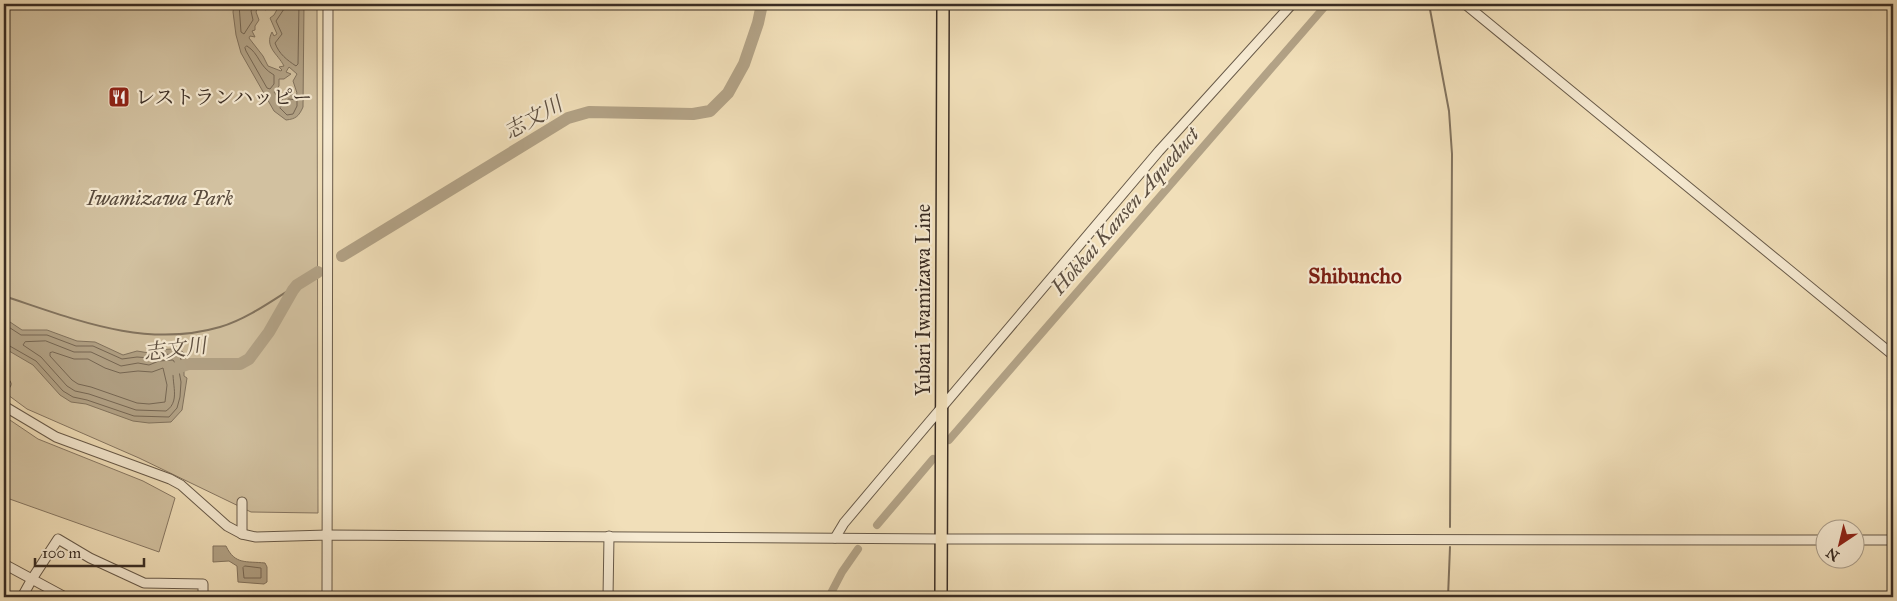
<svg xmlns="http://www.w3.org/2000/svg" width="1897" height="601" viewBox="0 0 1897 601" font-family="'IM FELL Great Primer','Noto Serif JP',serif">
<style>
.green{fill:#d2c1a0;stroke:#867662}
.water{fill:#b2a286;stroke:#82735e;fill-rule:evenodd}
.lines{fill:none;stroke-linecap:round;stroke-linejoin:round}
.shore{stroke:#766754;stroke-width:1}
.stream{stroke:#82735e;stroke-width:2}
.canal{stroke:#b2a286;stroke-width:8}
.river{stroke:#b2a286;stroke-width:12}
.minor-casing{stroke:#675948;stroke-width:11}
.major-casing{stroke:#392c23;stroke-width:14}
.minor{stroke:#f6ead2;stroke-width:9}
.major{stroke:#f1dfb9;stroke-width:11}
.labels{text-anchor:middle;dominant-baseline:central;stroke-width:4.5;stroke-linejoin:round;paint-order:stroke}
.poi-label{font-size:20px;fill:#392c23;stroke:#f6ead2;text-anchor:start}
.park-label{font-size:20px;font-style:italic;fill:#584a3c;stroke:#f6ead2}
.street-label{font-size:20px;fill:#392c23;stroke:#f6ead2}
.water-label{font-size:21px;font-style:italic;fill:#5d4f41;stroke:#f6ead2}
.neighbourhood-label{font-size:21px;font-weight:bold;fill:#7a1f14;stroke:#f6ead2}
</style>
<rect width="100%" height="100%" fill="#f1dfb9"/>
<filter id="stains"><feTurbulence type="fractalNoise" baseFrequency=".004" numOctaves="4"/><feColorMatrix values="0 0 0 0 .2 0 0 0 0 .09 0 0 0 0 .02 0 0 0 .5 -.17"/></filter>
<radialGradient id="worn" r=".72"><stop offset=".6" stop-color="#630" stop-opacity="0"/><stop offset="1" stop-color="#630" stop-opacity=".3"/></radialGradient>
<!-- green -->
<g class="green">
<polygon points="4,4 317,4 318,513 251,512 139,458 27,409 4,392"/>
<polygon points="4,416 38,439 143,481 175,498 159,552 4,497"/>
</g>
<!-- water -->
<g class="water">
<path d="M 234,4 L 270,4 L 266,10 L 260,7 L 257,9 L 256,12 L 259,20 L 255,26 L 255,30 L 252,31 L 255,37 L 250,36 L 249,38 L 263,56 L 268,66 L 281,71 L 282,70 L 279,67 L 284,66 C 278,54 264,47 272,32 L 274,36 L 277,34 L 270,18 L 274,15 L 280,4 L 304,4 L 303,107 C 299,116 296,119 286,120 L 274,111 L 241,53 L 236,35 L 233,12 ZM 289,67 L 297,74 L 293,81 L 297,93 L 296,95 C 284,93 287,95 281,101 L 274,92 L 279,86 L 279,79 L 284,79 L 291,74 L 286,72 Z"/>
<polygon points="4,318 22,330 47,330 77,341 95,342 123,355 137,351 149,353 155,350 172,349 180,350 187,355 185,359 189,360 186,369 184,371 184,376 187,378 182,410 171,422 149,423 133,421 86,404 71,402 60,395 33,365 4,348"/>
<path d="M 213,546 L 226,546 C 235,565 246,561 265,563 L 267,567 L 267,582 L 264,584 L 238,582 L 237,566 L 229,561 L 213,562 Z"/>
</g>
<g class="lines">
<!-- shore -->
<g class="shore">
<polyline points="239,4 241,32 244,34 253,20 251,11 255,4"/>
<path d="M 285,4 L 284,9 L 276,21 L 282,34 L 275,43 C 279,54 287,60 296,66 L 298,64 L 299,4"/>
<path d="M 247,46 C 260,54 258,66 274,75 L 274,84 L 270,89 L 267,88 L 246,51 L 245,48 Z"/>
<polygon points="289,99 297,100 297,106 293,114 287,115 280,108"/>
<polyline points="4,324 21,335 47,335 76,346 93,346 122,359 137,357 150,358 163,354 179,355 183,364 179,371 181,382 180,397 177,408 169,417 134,416 87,400 73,397 63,391 36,361 8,345 4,344"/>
<path d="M 46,341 L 74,352 L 91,352 L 121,366 L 138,363 L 149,365 L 159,361 L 173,360 L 175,363 C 168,378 183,400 166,411 L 136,410 L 89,394 L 75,391 L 67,386 L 41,357 L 23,345 L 25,342 Z"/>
<polygon points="53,352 74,359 88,359 105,368 120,373 138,371 152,372 163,368 167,385 165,402 149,404 137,403 91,387 78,384 72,380 50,356 50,353"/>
<polygon points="245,566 261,568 261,578 244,578 243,568"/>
</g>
<!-- stream -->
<g class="stream">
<polyline points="1429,4 1449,111 1452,154 1450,527"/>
<path d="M 4,296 C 74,319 145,349 220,327 C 247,319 273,300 297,285"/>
<polyline points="1448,597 1450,547"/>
</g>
<!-- canal -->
<g class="canal">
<polyline points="949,440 1327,4"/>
<polyline points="877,525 933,459"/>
<polyline points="829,597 842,572 858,549"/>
</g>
<!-- river -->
<g class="river">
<polyline points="342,256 568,118 589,112 693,114 710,111 728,93 744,64 758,23 762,4"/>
<polyline points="174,369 188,364 240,364 249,359 269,332 293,290 297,285 318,272"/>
</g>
<!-- minor casing -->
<g class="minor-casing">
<g id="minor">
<polyline points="1465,4 1893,355"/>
<polyline points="4,387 6,384"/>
<polyline points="4,406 56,437 170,479 181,485 227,526 242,534 256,537 328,535 942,539 1824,540"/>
<polyline points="242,534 242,502"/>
<polyline points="835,538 844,523 887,472 1159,151 1292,4"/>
<polyline points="1854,540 1893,540"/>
<polyline points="4,564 65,597"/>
<polyline points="22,597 32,579 58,539 90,558 144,583 203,584 203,597"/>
<polyline points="327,597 328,4"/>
<polyline points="608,597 609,536"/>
</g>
</g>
<!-- major casing -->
<g class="major-casing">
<polyline id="major" points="941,597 943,4"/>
</g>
<!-- minor -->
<use href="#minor" class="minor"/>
<!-- major -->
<use href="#major" class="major"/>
</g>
<!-- icons -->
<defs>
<g id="restaurant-square" transform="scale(1.125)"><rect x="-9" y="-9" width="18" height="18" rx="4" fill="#8f2418" stroke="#f6ead2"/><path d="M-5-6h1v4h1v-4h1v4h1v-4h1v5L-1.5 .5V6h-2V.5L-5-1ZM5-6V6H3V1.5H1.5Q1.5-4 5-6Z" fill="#fff"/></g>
</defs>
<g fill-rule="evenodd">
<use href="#restaurant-square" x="119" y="97"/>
</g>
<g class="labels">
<!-- poi labels -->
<g class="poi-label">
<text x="135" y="97">レストランハッピー</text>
</g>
<!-- park labels -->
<g class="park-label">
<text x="160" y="198">Iwamizawa Park</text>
</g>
<!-- street labels -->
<g class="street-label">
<text transform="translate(923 300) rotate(-90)">Yubari Iwamizawa Line</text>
</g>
<!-- water labels -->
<g class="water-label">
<text transform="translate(533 118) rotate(-29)">志文川</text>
<text transform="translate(1125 211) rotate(-49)">Hokkai Kansen Aqueduct</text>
<text transform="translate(175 349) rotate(-7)">志文川</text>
</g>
<!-- neighbourhood labels -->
<g class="neighbourhood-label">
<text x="1355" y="276">Shibuncho</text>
</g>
</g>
<!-- margin -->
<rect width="1897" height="601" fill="none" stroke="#f1dfb9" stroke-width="20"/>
<rect x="5" y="5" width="1887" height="591" fill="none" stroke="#392c23" stroke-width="2.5"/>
<rect x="10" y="10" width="1877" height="581" fill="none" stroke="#392c23"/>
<!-- north arrow -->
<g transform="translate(1840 544) rotate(215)"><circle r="24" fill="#f6ead2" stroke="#aa9e8c"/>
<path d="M0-4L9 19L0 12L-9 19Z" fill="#8f2418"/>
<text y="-8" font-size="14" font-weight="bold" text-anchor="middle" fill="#392c23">N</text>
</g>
<!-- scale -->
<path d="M35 558v8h109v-8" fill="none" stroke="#392c23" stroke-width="2.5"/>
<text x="42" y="558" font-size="15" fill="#392c23" stroke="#f6ead2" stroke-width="4" paint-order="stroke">100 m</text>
<rect width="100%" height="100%" filter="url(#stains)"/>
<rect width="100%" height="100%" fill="url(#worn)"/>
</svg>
